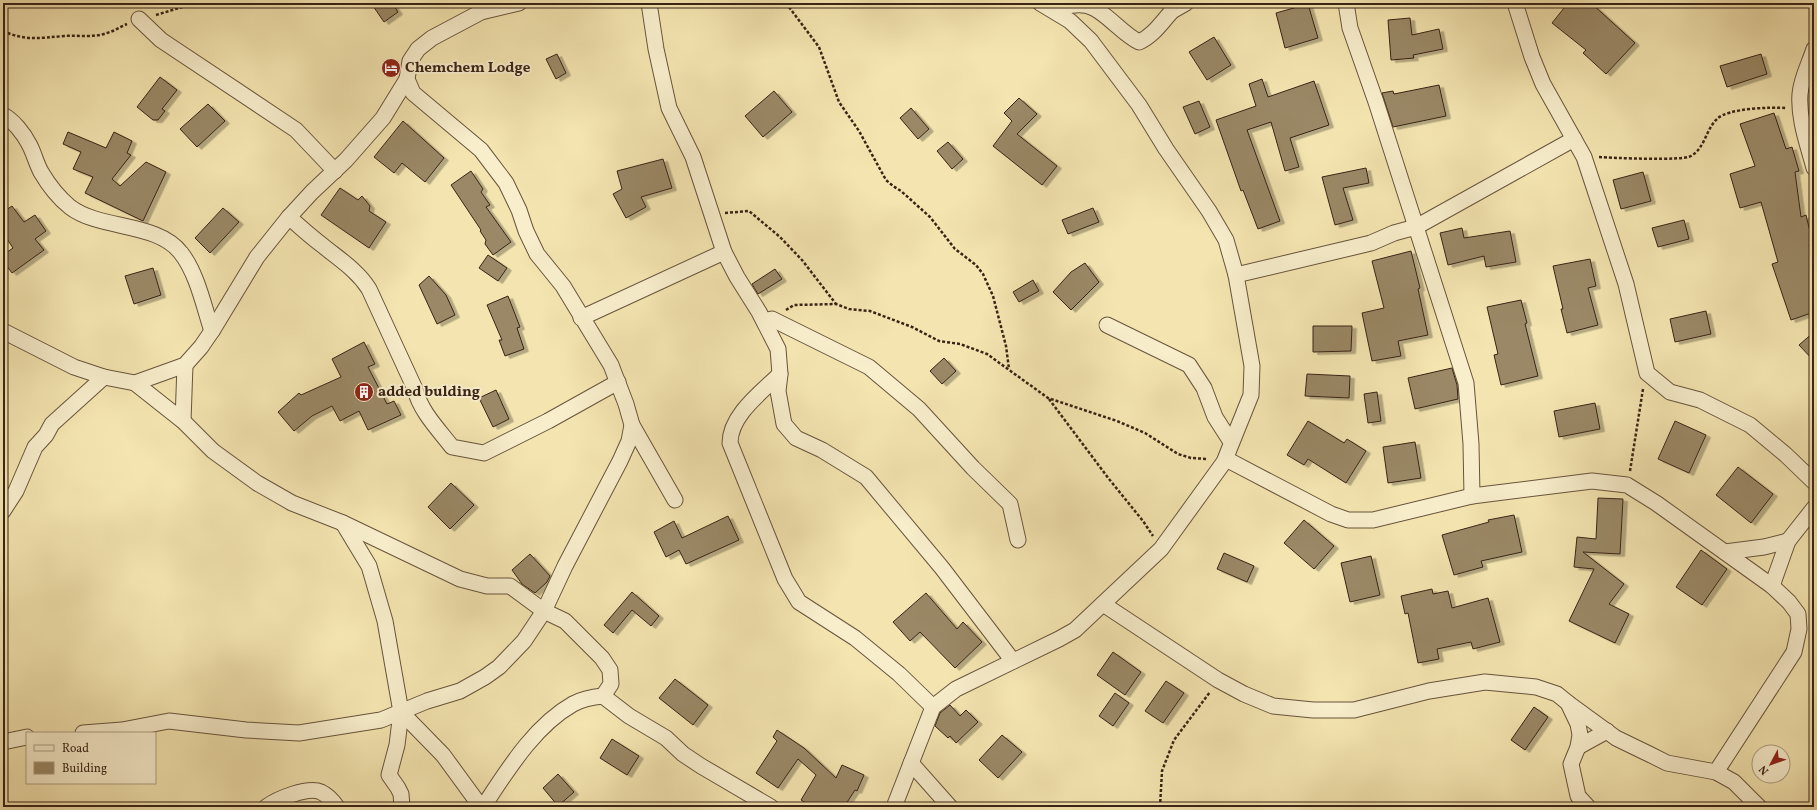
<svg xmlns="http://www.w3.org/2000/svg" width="1817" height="810" viewBox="0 0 1817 810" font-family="Vollkorn,serif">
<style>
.building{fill:#9a8866;stroke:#392316;filter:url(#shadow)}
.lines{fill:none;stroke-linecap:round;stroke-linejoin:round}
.minor-casing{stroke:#68543c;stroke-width:17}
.path{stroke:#392316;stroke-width:2.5;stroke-dasharray:3 2;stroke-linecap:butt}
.minor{stroke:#f8eecc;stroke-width:15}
.labels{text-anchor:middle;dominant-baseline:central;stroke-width:4;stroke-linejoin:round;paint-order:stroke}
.poi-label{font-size:15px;font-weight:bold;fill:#392316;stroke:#f8eecc;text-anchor:start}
</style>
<defs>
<filter id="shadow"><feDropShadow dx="4.5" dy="2.5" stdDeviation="0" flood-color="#0004"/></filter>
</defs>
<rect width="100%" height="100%" fill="#f4e5b0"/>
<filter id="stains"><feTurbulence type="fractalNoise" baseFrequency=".005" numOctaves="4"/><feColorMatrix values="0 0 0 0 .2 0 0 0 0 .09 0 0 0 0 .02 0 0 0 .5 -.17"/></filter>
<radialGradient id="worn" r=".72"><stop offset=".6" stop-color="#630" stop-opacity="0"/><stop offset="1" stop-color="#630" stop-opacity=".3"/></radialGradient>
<!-- building -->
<g class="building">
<polygon points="371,3 392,3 398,12 384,22"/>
<polygon points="1568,3 1591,3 1635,43 1606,74 1583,53 1586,50 1552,23"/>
<polygon points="1308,4 1318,38 1285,48 1276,13"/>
<polygon points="1410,18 1412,35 1439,29 1443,49 1413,55 1414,58 1391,60 1388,20"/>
<polygon points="1214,37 1231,65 1207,80 1189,52"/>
<polygon points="557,54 566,73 556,79 546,59"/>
<polygon points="1761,54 1767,74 1727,87 1720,66"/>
<polygon points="160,77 177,90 162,109 165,111 158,120 153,120 137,107"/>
<polygon points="1262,79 1268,97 1314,81 1329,125 1290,138 1299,167 1285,171 1271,122 1247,130 1280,221 1258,229 1243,190 1241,191 1216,120 1256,106 1249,84"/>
<polygon points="1439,85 1446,116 1393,127 1382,93 1393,91 1394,94"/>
<polygon points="774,91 792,112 763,137 745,116"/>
<polygon points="1019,98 1037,114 1017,134 1057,166 1042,185 993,146 1012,121 1004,113"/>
<polygon points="1199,101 1210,127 1195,134 1183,107"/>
<polygon points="208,104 225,121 197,147 180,129"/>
<polygon points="911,108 929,129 918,139 900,118"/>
<polygon points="1774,113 1786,149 1792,147 1799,171 1795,172 1801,217 1806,215 1813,244 1809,245 1814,260 1814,312 1791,320 1772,264 1778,262 1761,202 1740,208 1730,174 1755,166 1740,124"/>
<polygon points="403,121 444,158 425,182 402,163 394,173 374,157"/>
<polygon points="68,132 106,148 114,132 132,141 127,153 131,155 112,179 120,186 146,162 166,172 143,221 85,193 93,177 73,169 81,152 63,144"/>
<polygon points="948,142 963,159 952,169 937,151"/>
<polygon points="663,159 672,188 641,197 646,207 626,218 613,194 622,189 617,171"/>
<polygon points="1366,168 1369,183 1343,188 1353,220 1335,225 1322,177"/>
<polygon points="471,171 483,189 481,192 490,205 486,207 511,242 493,255 485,244 486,240 480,231 481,230 451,185"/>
<polygon points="1643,172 1651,201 1621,209 1613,180"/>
<polygon points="340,188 358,200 362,196 370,206 369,211 386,222 369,248 321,215"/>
<polygon points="12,206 24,222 35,215 46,231 35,239 44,250 12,273 3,261 3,255 13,248 3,233 3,212"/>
<polygon points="223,208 239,222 210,253 195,238"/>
<polygon points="1093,208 1099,222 1068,234 1062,220"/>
<polygon points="1684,220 1689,239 1658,247 1652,228"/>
<polygon points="1462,228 1464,238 1510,231 1516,262 1486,267 1484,256 1448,265 1440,233"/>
<polygon points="1411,251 1420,288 1418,289 1428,335 1398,341 1401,356 1372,361 1362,313 1384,308 1372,261"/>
<polygon points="488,255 507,268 498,281 479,268"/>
<polygon points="1590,259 1596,286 1588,288 1598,325 1567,333 1561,309 1563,309 1553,266"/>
<polygon points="1085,263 1099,282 1071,310 1053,292 1071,272"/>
<polygon points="153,268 161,295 134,304 125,276"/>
<polygon points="775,269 782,279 758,294 752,284"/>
<polygon points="429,276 446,295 455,315 437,324 419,285"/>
<polygon points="1033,280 1039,291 1019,302 1013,292"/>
<polygon points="508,296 520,327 517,328 524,349 505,356 499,340 502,340 487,305"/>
<polygon points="1521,300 1527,323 1525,324 1538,376 1501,385 1494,355 1498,354 1487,307"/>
<polygon points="1706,311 1711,334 1675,342 1670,319"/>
<polygon points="1313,326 1352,326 1351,351 1313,352"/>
<polygon points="1814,332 1814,361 1799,345"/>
<polygon points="364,342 375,364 368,367 387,404 394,401 401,415 368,430 359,411 340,421 332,406 312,416 294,431 278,412 299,393 301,395 341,377 332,359"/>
<polygon points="944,358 956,371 942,384 930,371"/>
<polygon points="1452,368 1457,385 1458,399 1415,409 1408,378"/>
<polygon points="1307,374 1350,376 1349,398 1305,396"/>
<polygon points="496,390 509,419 493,427 479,398"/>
<polygon points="1377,392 1381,421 1368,423 1364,394"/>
<polygon points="1595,403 1600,429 1559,437 1554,411"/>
<polygon points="1308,421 1344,443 1347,439 1366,451 1346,483 1308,459 1304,465 1287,455"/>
<polygon points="1675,421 1706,435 1689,473 1658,459"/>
<polygon points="1415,442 1421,478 1388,483 1383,447"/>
<polygon points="1738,467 1773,494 1751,523 1716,495"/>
<polygon points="451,483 474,505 450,529 428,507"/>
<polygon points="1598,498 1623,499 1620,554 1583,552 1624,584 1609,604 1629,614 1615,643 1569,621 1594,569 1574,567 1577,537 1596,539"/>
<polygon points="1514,515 1522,552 1481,561 1483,567 1454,575 1442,535 1489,522 1488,520"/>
<polygon points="728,516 739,540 686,564 679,550 666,557 654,532 674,521 682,538"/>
<polygon points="1304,520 1334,546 1314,569 1284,543"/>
<polygon points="1701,550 1727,569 1702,605 1676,587"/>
<polygon points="1224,553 1254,566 1247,582 1217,569"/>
<polygon points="530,554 550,576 547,582 535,593 522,584 512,570"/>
<polygon points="1371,556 1380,595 1350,602 1341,563"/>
<polygon points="1432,589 1433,594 1448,591 1452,608 1488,598 1500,642 1473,649 1471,642 1437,649 1439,659 1418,663 1408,613 1405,614 1401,596"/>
<polygon points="632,592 659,616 651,626 632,610 613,633 604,625"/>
<polygon points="926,593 957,629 963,622 982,642 955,668 920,632 910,641 893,622"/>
<polygon points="1113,652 1141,672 1125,695 1097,675"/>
<polygon points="675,679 708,705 693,725 659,698"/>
<polygon points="1166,681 1184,693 1163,723 1145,711"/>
<polygon points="1115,693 1129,703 1113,726 1099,716"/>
<polygon points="950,705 960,716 966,710 978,722 956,743 950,736 948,738 935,726 940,713"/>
<polygon points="1534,707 1548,717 1525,750 1511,740"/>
<polygon points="777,730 804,748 836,778 842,765 864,775 857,791 855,790 844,807 812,807 801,800 816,775 798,759 778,788 756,773 777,741 773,737"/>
<polygon points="1002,735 1022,752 998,778 979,760"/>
<polygon points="612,739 639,756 627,775 600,758"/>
<polygon points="558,774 574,792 558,806 543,788"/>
</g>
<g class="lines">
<!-- minor casing -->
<g class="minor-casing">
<g id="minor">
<polyline points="649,3 656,49 669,108 693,157 724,252 737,277 759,312 778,349 780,374 778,391 784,424 796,438 822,450 866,477 942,568 1013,661"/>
<polyline points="1170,3 1172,11 1186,3"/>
<polyline points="1346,3 1350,28 1376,102 1466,383 1471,444 1472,496"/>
<polyline points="1515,3 1532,57 1543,84 1584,157 1626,284 1647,373 1670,392 1700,400 1750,425 1786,455 1814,482"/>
<path d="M 1051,9 C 1061,8 1072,4 1082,5 C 1101,5 1121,34 1139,42 C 1153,36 1162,22 1172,11"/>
<polyline points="139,19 161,40 296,130 335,171"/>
<path d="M 1814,49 C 1809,64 1801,79 1800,94 C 1798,119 1808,145 1814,168"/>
<path d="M 3,115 C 13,120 24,134 29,144 C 34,153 36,163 41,172 C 48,184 59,198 70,207 C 100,230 158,222 181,253 C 197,273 204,307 212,331"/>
<path d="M 289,217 C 299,226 310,236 322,245 C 339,259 357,270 369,289 L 415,389 C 420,411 439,430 452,447 L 484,453 L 548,421 L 618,382"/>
<polyline points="1236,275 1371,243 1394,233 1416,227 1574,139"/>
<polyline points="581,318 724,252"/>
<polyline points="764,321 772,319 869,367 919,409 973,468 1010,504 1018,540"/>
<polyline points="1107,325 1189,365 1204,388 1215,417 1231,442"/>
<polyline points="3,331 74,367 104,377 135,383 185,365 201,347 212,331 257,257 289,217 312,192 346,160 383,118 407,79"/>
<path d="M 780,374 C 762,392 730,415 730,443 L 785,579 L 799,602 L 855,638 L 899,674 L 933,707"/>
<polyline points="135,383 183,421 213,451 257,483 292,503 343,523 460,579 487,586 510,586 544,611 565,621 602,658 610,670 611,684 603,696"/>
<polyline points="183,421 185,365"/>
<polyline points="632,425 675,500"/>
<polyline points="1226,459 1331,514 1348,520 1373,520 1472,496 1592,481 1627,485 1656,503 1772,586 1789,602 1798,614 1799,629 1794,652 1716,772"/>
<polyline points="3,511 16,491 35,447 46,435 52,424 104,377"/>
<polyline points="343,523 369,566 385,621 401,712 397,745 389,775 398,788 401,794 402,807"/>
<polyline points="1725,552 1764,547 1788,541"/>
<polyline points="1772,586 1788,541 1814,508"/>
<polyline points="1103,604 1218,680 1244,694 1273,706 1313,710 1354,710 1429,691 1485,682 1536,687 1557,694 1568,703 1578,724 1580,735 1578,747 1571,764 1578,796 1588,807"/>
<polyline points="1568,703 1616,738 1649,754 1667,763 1716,772 1734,782 1759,807"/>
<polyline points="401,712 443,755 481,807"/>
<polyline points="83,733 122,730 169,721 246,730 299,733 381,720 427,701 460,691 485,677 499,667 524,641 544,611 565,566 620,461 629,441 632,425 626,404 611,365 563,286 537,254 526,231 519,210 506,183 481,150 413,93 407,79 410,61 418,49 432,38 481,12 519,3"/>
<polyline points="3,742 27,737"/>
<polyline points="1578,747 1607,731"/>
<polyline points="911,763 950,807"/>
<path d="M 266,807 C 277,799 308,786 321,792 C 327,795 333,801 337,807"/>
<path d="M 483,807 C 507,771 534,726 573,704 C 582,699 592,697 603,696 L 629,716 L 666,738 L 683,754 L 701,766 L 771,807"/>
<polyline points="894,807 933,707 956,689 1059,639 1075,630 1161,549 1224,462 1251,395 1252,366 1236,275 1226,240 1209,211 1166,149 1139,105 1091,41 1070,21 1040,3"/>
</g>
</g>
<!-- path -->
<g class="path">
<polyline points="786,3 819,47 839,102 859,131 886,180 893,186 901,191 930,217 955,249 976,265 983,274 993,296 1006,346 1009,369"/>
<polyline points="156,15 192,4 211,3"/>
<path d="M 3,31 C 25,41 40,38 64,36 C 78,35 93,38 107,33 C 114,31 120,27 127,24"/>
<path d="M 1599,157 C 1614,158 1682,161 1691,156 C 1705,148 1706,129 1717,119 C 1728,108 1771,107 1786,108"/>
<polyline points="725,213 749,211 780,237 802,260 836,304"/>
<polyline points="786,310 794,305 836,304 849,309 870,311 912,327 939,341 960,344 987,354 1048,398 1117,421 1145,433 1178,454 1191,458 1208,459"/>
<polyline points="1049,399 1109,479 1143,521 1153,536"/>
<polyline points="1630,471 1643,389"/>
<polyline points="1160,807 1162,771 1174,740 1210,692"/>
</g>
<!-- minor -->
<use href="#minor" class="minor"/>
</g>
<!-- icons -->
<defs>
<g id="hotel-disc" transform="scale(1)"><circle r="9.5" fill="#8f2418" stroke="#f8eecc"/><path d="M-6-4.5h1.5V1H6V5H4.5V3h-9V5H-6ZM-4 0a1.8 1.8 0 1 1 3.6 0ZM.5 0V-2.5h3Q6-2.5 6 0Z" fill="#fff"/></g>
<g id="building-disc" transform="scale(1)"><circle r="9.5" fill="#8f2418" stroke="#f8eecc"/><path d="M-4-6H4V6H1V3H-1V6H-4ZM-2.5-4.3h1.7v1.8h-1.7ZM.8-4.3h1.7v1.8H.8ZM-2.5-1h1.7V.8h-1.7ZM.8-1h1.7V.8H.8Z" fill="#fff"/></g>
</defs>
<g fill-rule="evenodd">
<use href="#hotel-disc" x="391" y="68"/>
<use href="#building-disc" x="364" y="392"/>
</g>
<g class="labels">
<!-- poi labels -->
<g class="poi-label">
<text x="405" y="68">Chemchem Lodge</text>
<text x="378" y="392">added bulding</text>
</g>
</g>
<!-- margin -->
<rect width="1817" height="810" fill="none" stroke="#f4e5b0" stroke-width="16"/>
<rect x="4" y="4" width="1809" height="802" fill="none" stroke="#392316" stroke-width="2"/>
<rect x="8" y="8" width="1801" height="794" fill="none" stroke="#392316"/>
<!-- legend -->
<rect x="26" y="732" width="130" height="52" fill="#f8eecc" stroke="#ac9d83"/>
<rect x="34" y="745" width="20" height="6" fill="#f8eecc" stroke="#ac9d83"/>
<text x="62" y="752" font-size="12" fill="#392316">Road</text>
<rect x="34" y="762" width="20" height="12" fill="#9a8866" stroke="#ac9d83"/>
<text x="62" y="772" font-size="12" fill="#392316">Building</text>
<!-- north arrow -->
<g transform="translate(1771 764) rotate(229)"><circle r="19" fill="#f8eecc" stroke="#ac9d83"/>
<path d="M0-3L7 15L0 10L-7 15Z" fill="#8f2418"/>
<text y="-6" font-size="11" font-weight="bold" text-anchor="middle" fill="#392316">N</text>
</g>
<rect width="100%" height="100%" filter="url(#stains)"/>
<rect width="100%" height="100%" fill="url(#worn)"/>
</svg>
